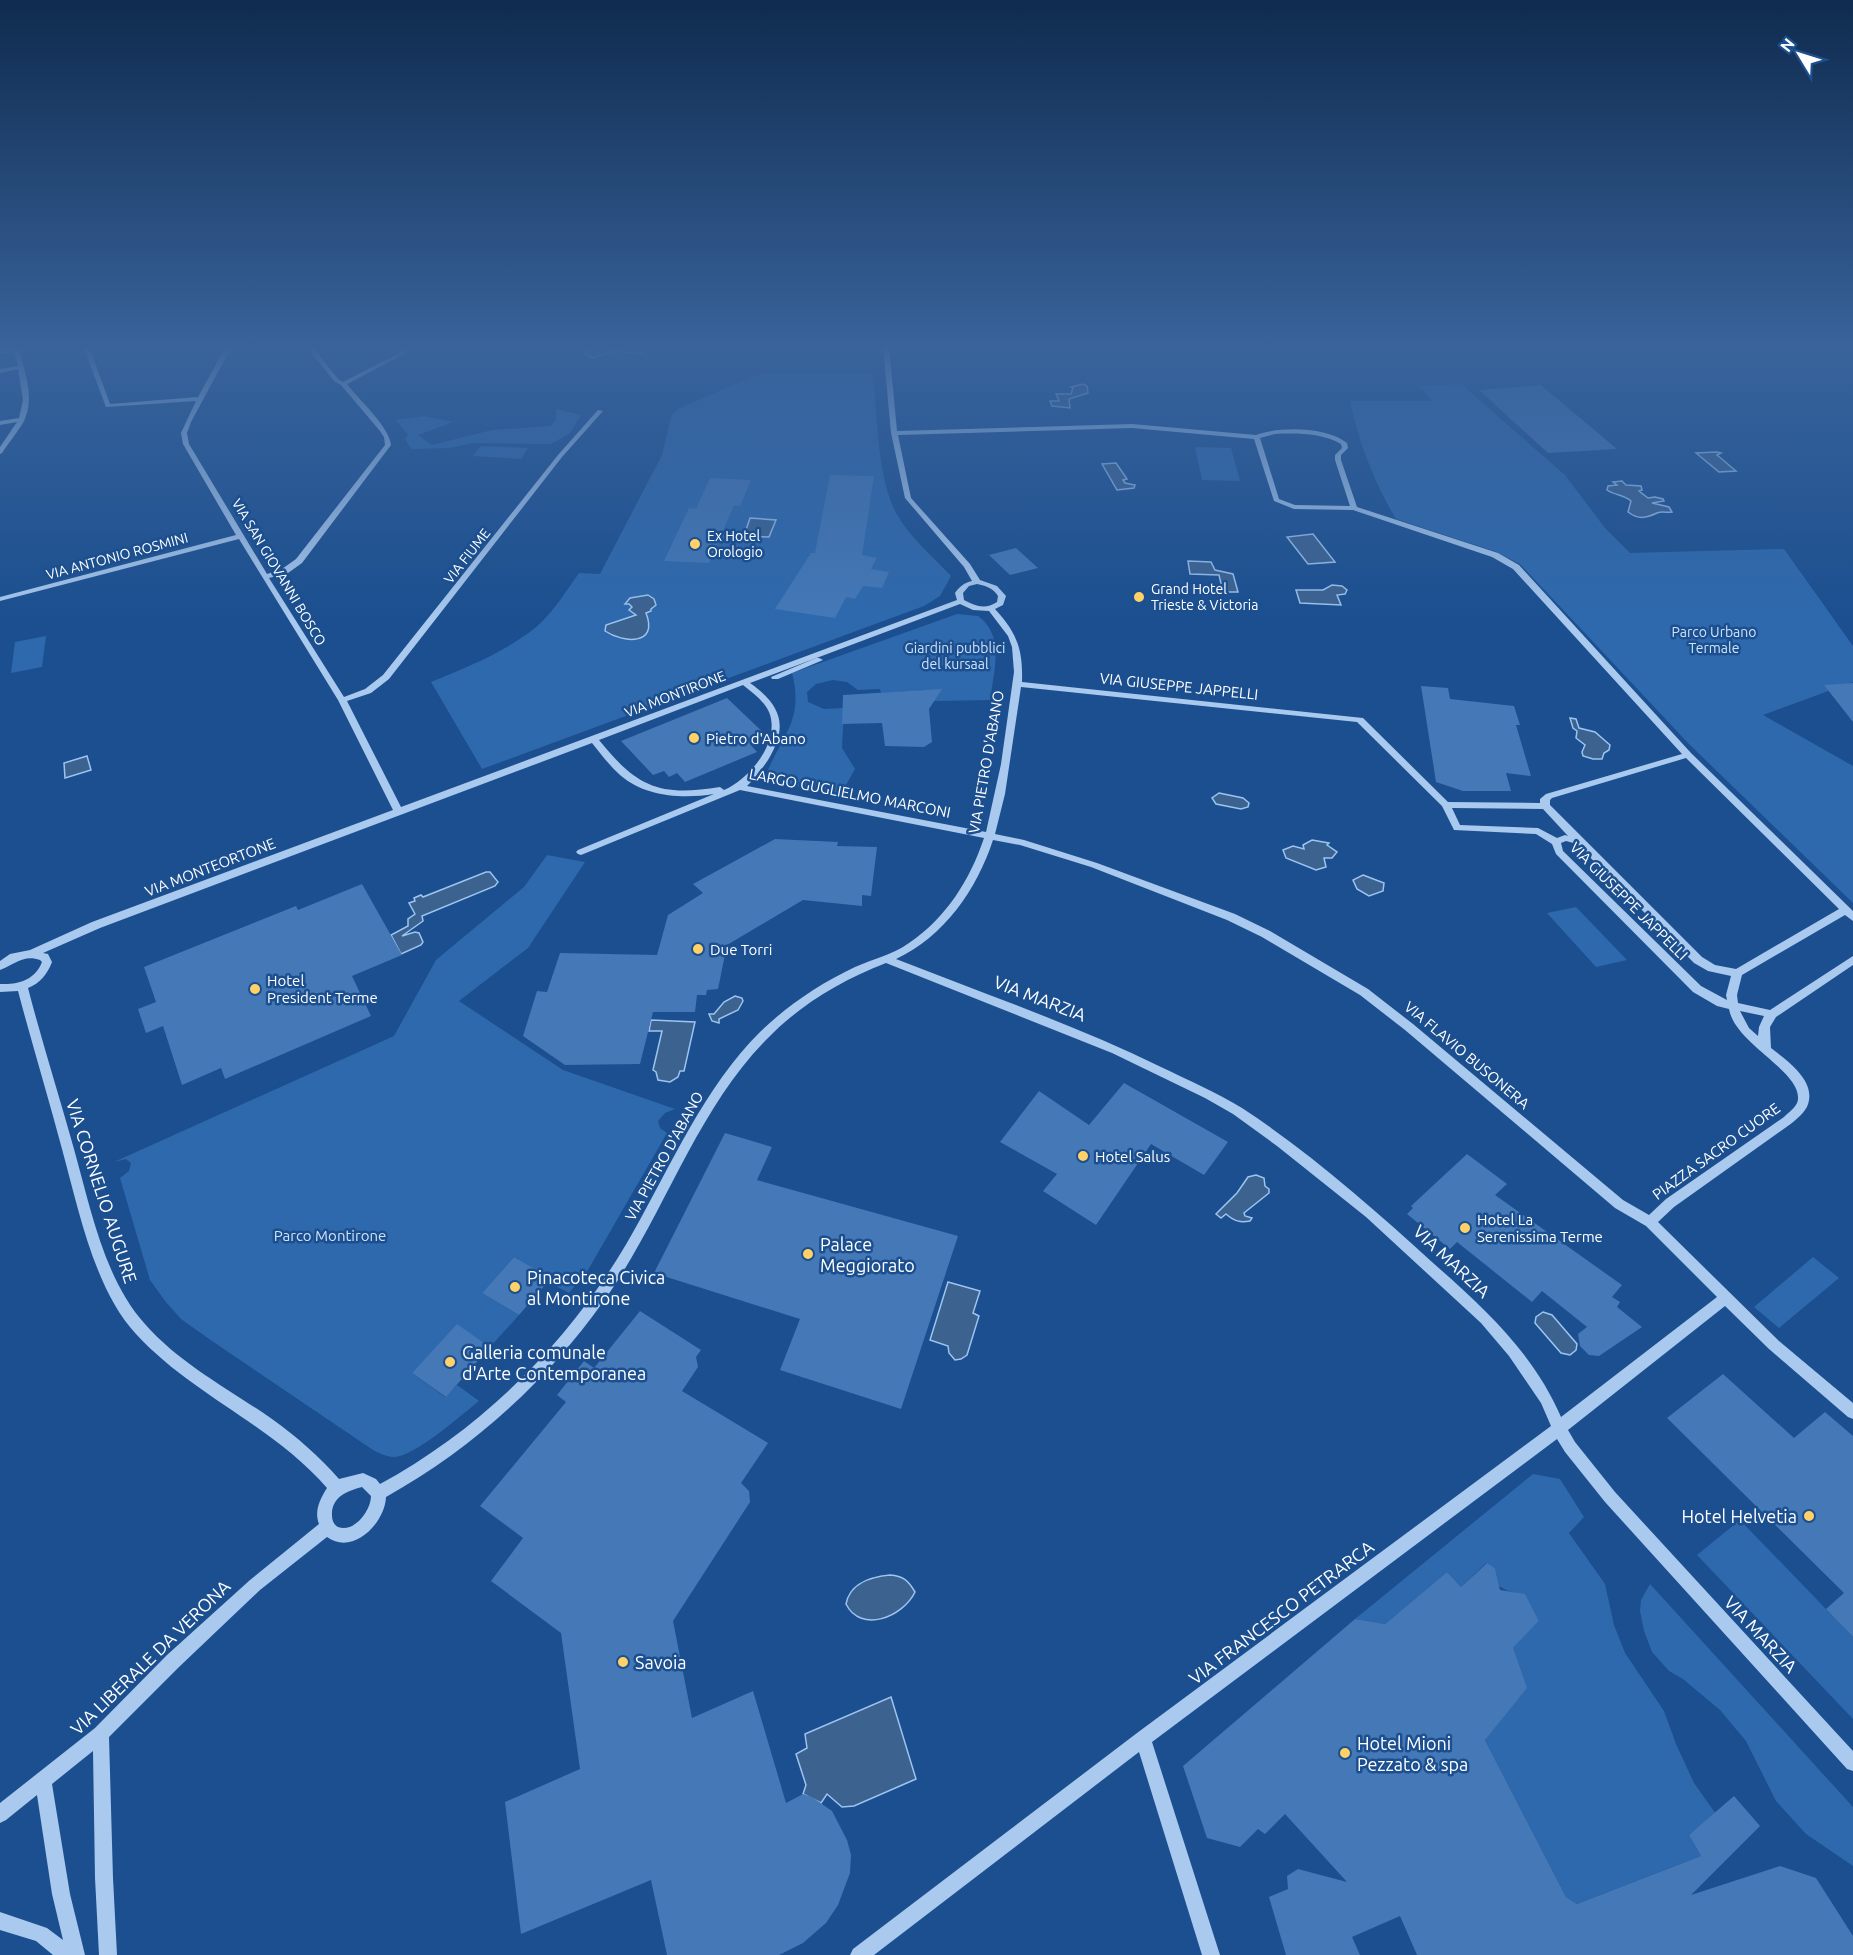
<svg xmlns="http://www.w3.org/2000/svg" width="1853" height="1955" viewBox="0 0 1853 1955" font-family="Ubuntu,sans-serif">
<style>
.green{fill:#2e69ad}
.water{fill:#3c6290;stroke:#9cc4f0;stroke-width:1.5}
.building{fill:#4478b7}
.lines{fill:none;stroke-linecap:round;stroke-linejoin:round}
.minor{fill:#a9c9ee;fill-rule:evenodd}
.poi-dot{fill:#ffd166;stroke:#1b4f8f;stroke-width:2}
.labels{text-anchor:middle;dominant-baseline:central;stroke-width:5;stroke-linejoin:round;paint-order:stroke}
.far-poi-label{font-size:14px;fill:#fff;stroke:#1b4f8f;text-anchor:start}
.far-street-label{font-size:14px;fill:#fff;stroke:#1b4f8f}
.far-park-label{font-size:14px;fill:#cfe3fa;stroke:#1b4f8f}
.street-label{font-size:15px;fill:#fff;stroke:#1b4f8f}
.poi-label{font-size:15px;fill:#fff;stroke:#1b4f8f;text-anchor:start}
.park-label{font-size:15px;fill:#cfe3fa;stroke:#1b4f8f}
.near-street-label{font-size:18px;fill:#fff;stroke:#1b4f8f}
.near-poi-label{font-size:18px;fill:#fff;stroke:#1b4f8f;text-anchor:start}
</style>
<rect width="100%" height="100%" fill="#1b4f8f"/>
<!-- green -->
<g class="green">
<path d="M 760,373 L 873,373 C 877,414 877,483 899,518 C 912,539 934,558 951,576 L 940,596 L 924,606 L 482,769 L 431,682 C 467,667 505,652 535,628 C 553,613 566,591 579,573 L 600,574 L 662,455 L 672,414 L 678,409 Z"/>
<path d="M 1461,384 L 1565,475 L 1605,528 L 1630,553 L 1784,549 L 1853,646 L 1853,682 L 1763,715 L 1853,766 L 1853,903 L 1689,744 L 1520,564 L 1494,551 L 1396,519 C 1374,482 1359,443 1350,401 L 1433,401 L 1419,386 Z"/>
<polygon points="556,409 581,415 570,433 551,444 472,443 450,448 411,449 405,439 408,435 396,420 424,416 453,422 418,435 432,445 492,430 551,426 556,419"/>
<polygon points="481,446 528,448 521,459 473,456"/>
<polygon points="1195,447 1231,448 1240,481 1202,480"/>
<path d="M 957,614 L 978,616 C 1005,635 994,671 990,700 L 934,701 L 930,690 L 881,693 L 880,689 L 858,690 L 847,682 L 833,680 L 816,684 L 807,692 L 808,702 L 824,709 L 844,708 L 842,748 L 855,769 L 840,796 L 770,780 L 767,772 C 783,735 804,719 792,673 Z"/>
<polygon points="46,636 42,667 11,673 15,642"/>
<path d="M 547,855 L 585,862 L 528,948 L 459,1001 L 563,1070 L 675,1109 L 665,1113 L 658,1121 L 660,1128 L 667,1133 L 588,1270 L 569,1293 L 548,1282 L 550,1278 L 514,1257 L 482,1293 L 519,1315 L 490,1347 L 457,1325 L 412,1373 L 445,1397 L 457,1385 L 479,1401 C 459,1417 423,1449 400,1456 C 390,1459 381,1454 373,1450 L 212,1341 L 181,1319 L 165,1301 L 150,1280 L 120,1178 L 129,1171 L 131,1163 L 126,1159 L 114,1162 L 394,1036 L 436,960 L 524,887 Z"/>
<polygon points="1576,907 1627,960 1596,967 1547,913"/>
<polygon points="1813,1257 1839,1278 1779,1328 1754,1307"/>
<polygon points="1533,1474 1560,1479 1584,1517 1569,1533 1605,1584 1614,1625 1625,1653 1664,1711 1676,1744 1694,1783 1716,1814 1689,1835 1701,1856 1577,1904 1566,1897 1485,1740 1513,1648 1539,1621 1525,1595 1508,1591 1499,1586 1495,1568 1486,1563 1461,1587 1447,1572 1385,1624 1355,1619"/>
<polygon points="1740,1520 1853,1637 1853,1719 1697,1555"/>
<polygon points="1650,1584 1853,1807 1853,1866 1806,1834 1776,1801 1746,1741 1720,1710 1683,1679 1669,1671 1652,1652 1644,1631 1640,1611 1641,1600"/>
</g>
<!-- water -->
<g class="water">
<polygon points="605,346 649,346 642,354 615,351 592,358 583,352"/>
<polygon points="1083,384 1087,386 1088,393 1069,399 1070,408 1052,406 1050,401 1059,401 1056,394 1071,394 1073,388 1071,387"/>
<polygon points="1717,452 1721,453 1717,455 1736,471 1719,472 1696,453"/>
<polygon points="1116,463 1127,479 1123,480 1125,483 1135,485 1134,488 1117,490 1102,464"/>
<path d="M 1622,481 L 1626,485 L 1641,486 L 1642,490 L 1639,491 L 1648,498 L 1655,497 L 1663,499 L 1664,501 L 1652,503 L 1669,507 L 1672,512 C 1667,513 1662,511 1657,513 C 1646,518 1639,520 1628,512 L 1631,501 C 1625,495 1614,495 1607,490 L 1608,486 L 1617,485 L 1613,482 Z"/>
<polygon points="750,518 776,520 769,537 744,536"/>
<polygon points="1313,534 1335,562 1308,564 1287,537"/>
<polygon points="1188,561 1211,562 1215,570 1233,574 1238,592 1223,592 1219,575 1190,574"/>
<polygon points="1332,585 1342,586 1347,590 1345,594 1337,595 1341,605 1300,603 1296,590 1323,590"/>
<path d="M 648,595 L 654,599 L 656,605 L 651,609 L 651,611 L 646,613 C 659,646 623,643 605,631 L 606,625 L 636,615 L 629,610 L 632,607 L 629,604 L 625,604 L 630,598 Z"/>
<polygon points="1570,718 1576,719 1579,728 1595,732 1610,745 1609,750 1604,753 1602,759 1593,759 1583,756 1582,752 1585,745 1576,738 1577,731 1573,728"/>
<polygon points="87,756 91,770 65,778 64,763"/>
<polygon points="1219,793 1243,798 1249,803 1248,807 1241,809 1216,804 1212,798"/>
<polygon points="1312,840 1329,843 1327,845 1337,852 1332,858 1324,858 1326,867 1316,870 1286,858 1283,850 1293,846 1304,849 1303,845"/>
<polygon points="486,872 490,872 498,882 495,886 422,916 423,921 402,936 415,932 419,933 423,942 421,945 401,954 391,935 408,926 408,919 415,914 409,903 415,901 414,898 421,895 423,897"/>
<polygon points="1363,875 1384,883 1383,891 1369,896 1357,889 1353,880"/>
<polygon points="735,996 742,998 743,1001 738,1010 719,1019 719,1023 712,1021 709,1014 714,1014 724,1002"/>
<polygon points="651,1020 695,1022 684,1071 680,1071 678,1077 670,1082 658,1080 656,1072 653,1070 662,1031 649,1031"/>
<path d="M 1256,1175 L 1264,1178 L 1265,1186 L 1269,1189 L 1269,1193 L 1244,1213 L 1245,1216 L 1252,1218 L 1250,1221 C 1240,1223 1234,1221 1226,1214 L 1221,1218 L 1216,1214 L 1237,1193 L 1248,1177 Z"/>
<polygon points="948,1282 980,1291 973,1313 979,1316 967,1355 961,1359 955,1360 949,1353 948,1346 930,1340"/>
<polygon points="1543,1312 1552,1315 1577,1344 1576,1350 1570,1355 1561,1353 1535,1323 1536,1317"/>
<path d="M 890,1575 C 903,1576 908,1580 915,1592 C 903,1617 861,1634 846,1604 C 850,1583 870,1577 890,1575 Z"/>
<polygon points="891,1697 916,1779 854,1806 842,1807 827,1794 821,1803 803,1794 806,1785 796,1754 807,1748 805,1734"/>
</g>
<!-- building -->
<g class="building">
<polygon points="1541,385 1561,402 1617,449 1548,453 1479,390"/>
<polygon points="830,475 874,476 862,555 877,558 871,569 889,572 882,588 863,586 855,599 846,597 835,618 775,609 811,553 815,553"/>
<polygon points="710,478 751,480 740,506 734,505 709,563 664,561 689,508 696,509"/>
<polygon points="1016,548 1038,568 1010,575 989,555"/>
<polygon points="1853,683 1853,722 1824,685"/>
<polygon points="1421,686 1448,688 1450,699 1514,706 1520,725 1516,725 1531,776 1506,773 1511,791 1463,791 1436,782"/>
<polygon points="942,689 929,709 932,742 924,747 885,746 882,723 842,724 843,695"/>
<polygon points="727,698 767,736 749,743 757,752 685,782 677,773 669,777 664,771 653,775 621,741"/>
<polygon points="775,839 838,842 837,846 877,847 871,896 862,895 862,906 803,900 727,945 718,989 707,990 706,995 697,995 695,1012 653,1012 640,1064 565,1065 523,1036 537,991 547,992 560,953 657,955 668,915 703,893 693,884"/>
<polygon points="362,884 402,955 352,976 371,1016 225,1079 221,1068 182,1085 163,1026 146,1033 138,1009 156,1002 144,967 296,906 298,910"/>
<polygon points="1124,1083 1228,1142 1204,1175 1151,1144 1096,1225 1043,1191 1057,1174 1000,1142 1039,1091 1089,1125"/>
<polygon points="725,1133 772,1147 757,1180 958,1236 901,1409 780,1370 800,1319 654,1273"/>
<polygon points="1467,1154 1507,1184 1495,1195 1622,1285 1612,1297 1620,1302 1617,1307 1642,1327 1599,1356 1589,1355 1580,1346 1578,1334 1587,1327 1542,1291 1532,1302 1457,1242 1450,1249 1407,1214 1413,1208 1411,1206"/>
<polygon points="514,1257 551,1278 519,1315 482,1293"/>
<polygon points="640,1311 701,1350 696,1357 698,1367 682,1391 768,1443 741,1483 749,1491 750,1502 673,1621 692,1718 753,1691 786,1803 803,1794 812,1797 832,1811 847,1840 851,1855 850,1873 838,1905 826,1923 803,1943 779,1955 667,1955 651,1880 521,1934 505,1802 580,1769 561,1633 491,1581 523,1538 480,1506 566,1402 557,1395 584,1361 594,1368"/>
<polygon points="457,1324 490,1347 446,1397 412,1373"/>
<polygon points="1723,1374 1794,1438 1825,1412 1853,1436 1853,1637 1826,1609 1844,1593 1667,1418"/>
<polygon points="1487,1563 1495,1568 1500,1590 1525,1594 1539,1621 1513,1648 1527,1688 1485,1740 1566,1897 1577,1904 1701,1856 1689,1835 1734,1796 1760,1826 1691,1895 1780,1866 1816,1878 1853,1936 1853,1955 1417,1955 1400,1916 1352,1937 1360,1955 1286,1955 1269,1897 1288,1889 1287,1876 1298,1869 1347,1882 1285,1814 1265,1834 1258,1829 1240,1847 1207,1838 1183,1766 1355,1619 1385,1624 1447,1572 1461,1587"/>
</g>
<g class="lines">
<!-- minor -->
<g class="minor">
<path d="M 23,346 L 35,346 L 19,350 C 25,372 35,399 24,421 C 18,432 9,442 2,453 L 0,454 L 0,447 L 17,422 L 0,425 L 0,421 L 19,418 L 23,400 L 18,369 L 0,373 L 0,369 L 18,366 L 14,351 L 0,354 L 0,350 Z"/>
<path d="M 83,346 L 89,346 L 110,404 L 198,397 L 226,346 L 232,346 L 191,422 L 187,433 L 189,444 L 267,574 L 282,569 L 296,559 L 385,445 L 384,437 L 380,431 L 341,385 L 334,381 L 306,346 L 312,346 L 338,379 L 343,382 L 413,346 L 420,346 L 347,384 C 359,400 389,426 391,445 L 302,563 L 288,573 L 269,578 L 344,697 L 365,689 L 383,675 L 558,455 L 598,410 L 603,411 L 562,457 L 389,679 L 371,693 L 347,701 L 401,807 L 957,600 L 955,593 C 960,586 964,583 972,581 L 964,567 L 905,498 L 891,433 L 883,346 L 889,346 L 897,431 L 1132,424 L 1256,435 C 1280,426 1327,427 1347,443 L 1348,448 L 1341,455 L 1341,460 L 1357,507 L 1498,553 L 1519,565 L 1691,753 L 1853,911 L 1853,921 L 1845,915 L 1742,975 L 1737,995 L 1738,1003 L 1770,1010 L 1853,956 L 1853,965 L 1776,1017 L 1770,1027 L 1771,1048 C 1785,1059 1813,1078 1809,1100 C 1808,1110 1799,1117 1792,1123 L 1674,1207 L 1658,1222 L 1779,1341 L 1853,1403 L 1853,1419 L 1848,1417 L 1769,1349 L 1725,1306 L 1568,1430 L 1575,1442 L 1615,1492 L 1853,1751 L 1853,1771 L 1847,1769 L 1605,1502 L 1565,1452 L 1557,1439 L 1152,1742 L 1220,1955 L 1202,1955 L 1139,1752 L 874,1955 L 850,1955 L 853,1949 L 1137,1733 L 1551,1426 L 1541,1403 L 1509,1356 L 1481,1323 L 1366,1217 L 1277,1146 L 1233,1114 L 1205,1098 L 1112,1053 L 886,963 C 842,980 801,1004 768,1038 C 695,1111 663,1219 603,1302 C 546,1382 472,1449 386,1497 C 385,1523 353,1556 327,1537 L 260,1590 L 179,1667 L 109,1737 L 113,1878 L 117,1955 L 99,1955 L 95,1878 L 93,1751 L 52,1784 L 70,1894 L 85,1955 L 53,1955 L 36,1941 L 0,1930 L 0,1912 L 47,1928 L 63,1940 L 52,1894 L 37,1795 L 6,1820 L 0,1823 L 0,1803 L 95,1728 L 167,1655 L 250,1580 L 319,1524 C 314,1511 320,1499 327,1488 C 271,1424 192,1395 136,1334 C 94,1289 78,1207 62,1149 C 48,1096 32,1044 18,991 L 0,992 L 0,984 C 18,985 35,980 42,962 L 40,960 C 24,954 15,964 0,970 L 0,961 L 10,954 L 30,950 L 92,922 L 393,810 L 338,700 L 239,539 L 0,601 L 0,597 L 236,535 L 183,444 L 181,433 L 196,401 L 106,407 ZM 1132,428 L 1254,439 L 1274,501 L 1294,509 L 1353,510 L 1492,557 L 1513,569 L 1682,754 L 1546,794 L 1540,799 L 1540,803 L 1448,802 L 1363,718 L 1022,682 C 1023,649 1017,633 995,609 L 1003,605 L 1006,596 L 997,586 L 980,580 L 970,564 L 911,498 L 898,435 ZM 1275,434 C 1297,433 1322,433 1341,444 L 1342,448 L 1335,455 L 1335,460 L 1350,506 L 1295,505 L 1279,499 L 1260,438 ZM 977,584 C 986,586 993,588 998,596 L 997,602 C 985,610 975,606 964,600 L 963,593 L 969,586 ZM 960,604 L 973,610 L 989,611 L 1008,636 L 1012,647 L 1014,672 L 1001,764 L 986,832 L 747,786 C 755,778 762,769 768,760 C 789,726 781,705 750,683 ZM 743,685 C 753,693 764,701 769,712 C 781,741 750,779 724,790 L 720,787 C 659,797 637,787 599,740 ZM 1021,687 L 1357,722 L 1442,806 L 1454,830 L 1536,834 L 1552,844 L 1556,854 L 1693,992 L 1717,1006 L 1729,1009 C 1735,1044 1800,1070 1798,1099 C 1798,1106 1789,1112 1784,1117 L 1666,1199 L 1649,1215 L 1623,1200 L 1413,1024 L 1368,989 L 1270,931 L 1235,914 L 1097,863 L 1024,840 L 995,834 L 1005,794 ZM 592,743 C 600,753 609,765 620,775 C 645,797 683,799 714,794 L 578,850 L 576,852 L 578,854 L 581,855 L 740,790 L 984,838 C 970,880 946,918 909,943 C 892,955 873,959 855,967 C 821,983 788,1005 761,1031 C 704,1087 671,1166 632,1234 C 573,1338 485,1427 380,1484 L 376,1479 L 363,1473 L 339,1479 C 319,1456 297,1437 272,1419 C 229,1389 180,1364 145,1324 C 104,1279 90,1206 74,1149 C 59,1095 42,1042 28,988 C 40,983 47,975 52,962 L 48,954 L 43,953 L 100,928 ZM 1686,758 L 1839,909 L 1736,969 L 1715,965 L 1702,957 L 1550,805 L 1550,800 L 1552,798 ZM 1452,808 L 1543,809 L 1568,836 L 1565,835 L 1557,838 L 1538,828 L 1460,825 ZM 993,840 L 1020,845 L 1091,867 L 1227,920 L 1262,937 L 1360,995 L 1405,1030 L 1615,1208 L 1646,1226 L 1717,1297 L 1561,1417 C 1533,1352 1484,1308 1432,1262 C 1373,1208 1309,1152 1242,1108 C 1216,1092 1188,1080 1161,1067 C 1075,1025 985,994 896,959 C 944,937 977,889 993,840 ZM 1566,841 L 1577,844 L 1694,963 L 1708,971 L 1731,976 L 1726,995 L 1727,1000 L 1701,986 L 1563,851 L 1561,843 ZM 1740,1011 L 1764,1016 L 1759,1027 L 1758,1036 L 1749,1028 ZM 362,1487 L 371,1496 C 371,1510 355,1533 338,1527 C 334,1525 332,1520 332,1516 C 331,1497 347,1491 362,1487 Z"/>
<polygon points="1841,346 1853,347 1853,351 1842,347"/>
<polygon points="816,658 819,658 823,660 778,679 772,679 771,677"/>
</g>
</g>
<!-- sky -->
<linearGradient id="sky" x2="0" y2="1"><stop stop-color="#0f2b4f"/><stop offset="0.56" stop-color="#39639b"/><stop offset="1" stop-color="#39639b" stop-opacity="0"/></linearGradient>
<rect width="1853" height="620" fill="url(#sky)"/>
<!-- markers -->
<g class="poi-dot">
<circle cx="695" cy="544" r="6"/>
<circle cx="1139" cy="597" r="6"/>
<circle cx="694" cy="738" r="6"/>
<circle cx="698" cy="949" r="6"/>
<circle cx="255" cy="989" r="6"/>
<circle cx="1083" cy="1156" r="6"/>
<circle cx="1465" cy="1228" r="6"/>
<circle cx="808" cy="1254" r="6"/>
<circle cx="515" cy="1287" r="6"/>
<circle cx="450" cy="1362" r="6"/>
<circle cx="1809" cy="1516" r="6"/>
<circle cx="623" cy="1662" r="6"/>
<circle cx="1345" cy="1753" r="6"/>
</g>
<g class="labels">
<!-- far-poi labels -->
<g class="far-poi-label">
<text x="707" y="536">Ex Hotel<tspan x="707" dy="16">Orologio</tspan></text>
<text x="1151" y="589">Grand Hotel<tspan x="1151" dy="16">Trieste &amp; Victoria</tspan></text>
</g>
<!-- far-street labels -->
<g class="far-street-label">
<text transform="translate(117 556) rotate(-15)">VIA ANTONIO ROSMINI</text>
<text transform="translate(467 556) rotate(-52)">VIA FIUME</text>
<text transform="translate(279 572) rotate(59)">VIA SAN GIOVANNI BOSCO</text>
<text transform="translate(675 694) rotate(-21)">VIA MONTIRONE</text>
</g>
<!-- far-park labels -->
<g class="far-park-label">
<text x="1714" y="632">Parco Urbano<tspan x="1714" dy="16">Termale</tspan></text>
<text x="955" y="648">Giardini pubblici<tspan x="955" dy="16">del kursaal</tspan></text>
</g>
<!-- street labels -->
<g class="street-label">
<text transform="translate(1179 686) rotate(6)">VIA GIUSEPPE JAPPELLI</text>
<text transform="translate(986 762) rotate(-80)">VIA PIETRO D'ABANO</text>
<text transform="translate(850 793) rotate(11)">LARGO GUGLIELMO MARCONI</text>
<text transform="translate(210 867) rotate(-21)">VIA MONTEORTONE</text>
<text transform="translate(1629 901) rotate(45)">VIA GIUSEPPE JAPPELLI</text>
<text transform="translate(1467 1055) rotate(40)">VIA FLAVIO BUSONERA</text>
<text transform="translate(1716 1151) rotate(-36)">PIAZZA SACRO CUORE</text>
<text transform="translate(664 1156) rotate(-61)">VIA PIETRO D'ABANO</text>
</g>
<!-- poi labels -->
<g class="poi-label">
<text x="706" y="738">Pietro d'Abano</text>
<text x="710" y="949">Due Torri</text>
<text x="267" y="980">Hotel<tspan x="267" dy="17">President Terme</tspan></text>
<text x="1095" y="1156">Hotel Salus</text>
<text x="1477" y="1219">Hotel La<tspan x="1477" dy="17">Serenissima Terme</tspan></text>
</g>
<!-- park labels -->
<g class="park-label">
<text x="330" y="1235">Parco Montirone</text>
</g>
<!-- near-street labels -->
<g class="near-street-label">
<text transform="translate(1040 998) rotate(21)">VIA MARZIA</text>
<text transform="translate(102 1191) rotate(72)">VIA CORNELIO AUGURE</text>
<text transform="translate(1452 1261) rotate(43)">VIA MARZIA</text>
<text transform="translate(1281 1612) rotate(-37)">VIA FRANCESCO PETRARCA</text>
<text transform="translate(1761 1634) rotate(47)">VIA MARZIA</text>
<text transform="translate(150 1657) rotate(-44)">VIA LIBERALE DA VERONA</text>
</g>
<!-- near-poi labels -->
<g class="near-poi-label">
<text x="820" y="1244">Palace<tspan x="820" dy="21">Meggiorato</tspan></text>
<text x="527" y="1277">Pinacoteca Civica<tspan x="527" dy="21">al Montirone</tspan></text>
<text x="462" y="1352">Galleria comunale<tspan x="462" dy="21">d'Arte Contemporanea</tspan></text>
<text x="1797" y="1516" text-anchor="end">Hotel Helvetia</text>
<text x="635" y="1662">Savoia</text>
<text x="1357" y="1743">Hotel Mioni<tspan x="1357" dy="21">Pezzato &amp; spa</tspan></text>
</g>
</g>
<!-- north arrow -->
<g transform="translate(1799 54) rotate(308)" stroke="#1b4f8f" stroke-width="4.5" paint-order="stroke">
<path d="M0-4.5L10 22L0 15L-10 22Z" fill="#ffffff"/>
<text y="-9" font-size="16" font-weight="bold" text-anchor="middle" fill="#ffffff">N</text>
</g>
</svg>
